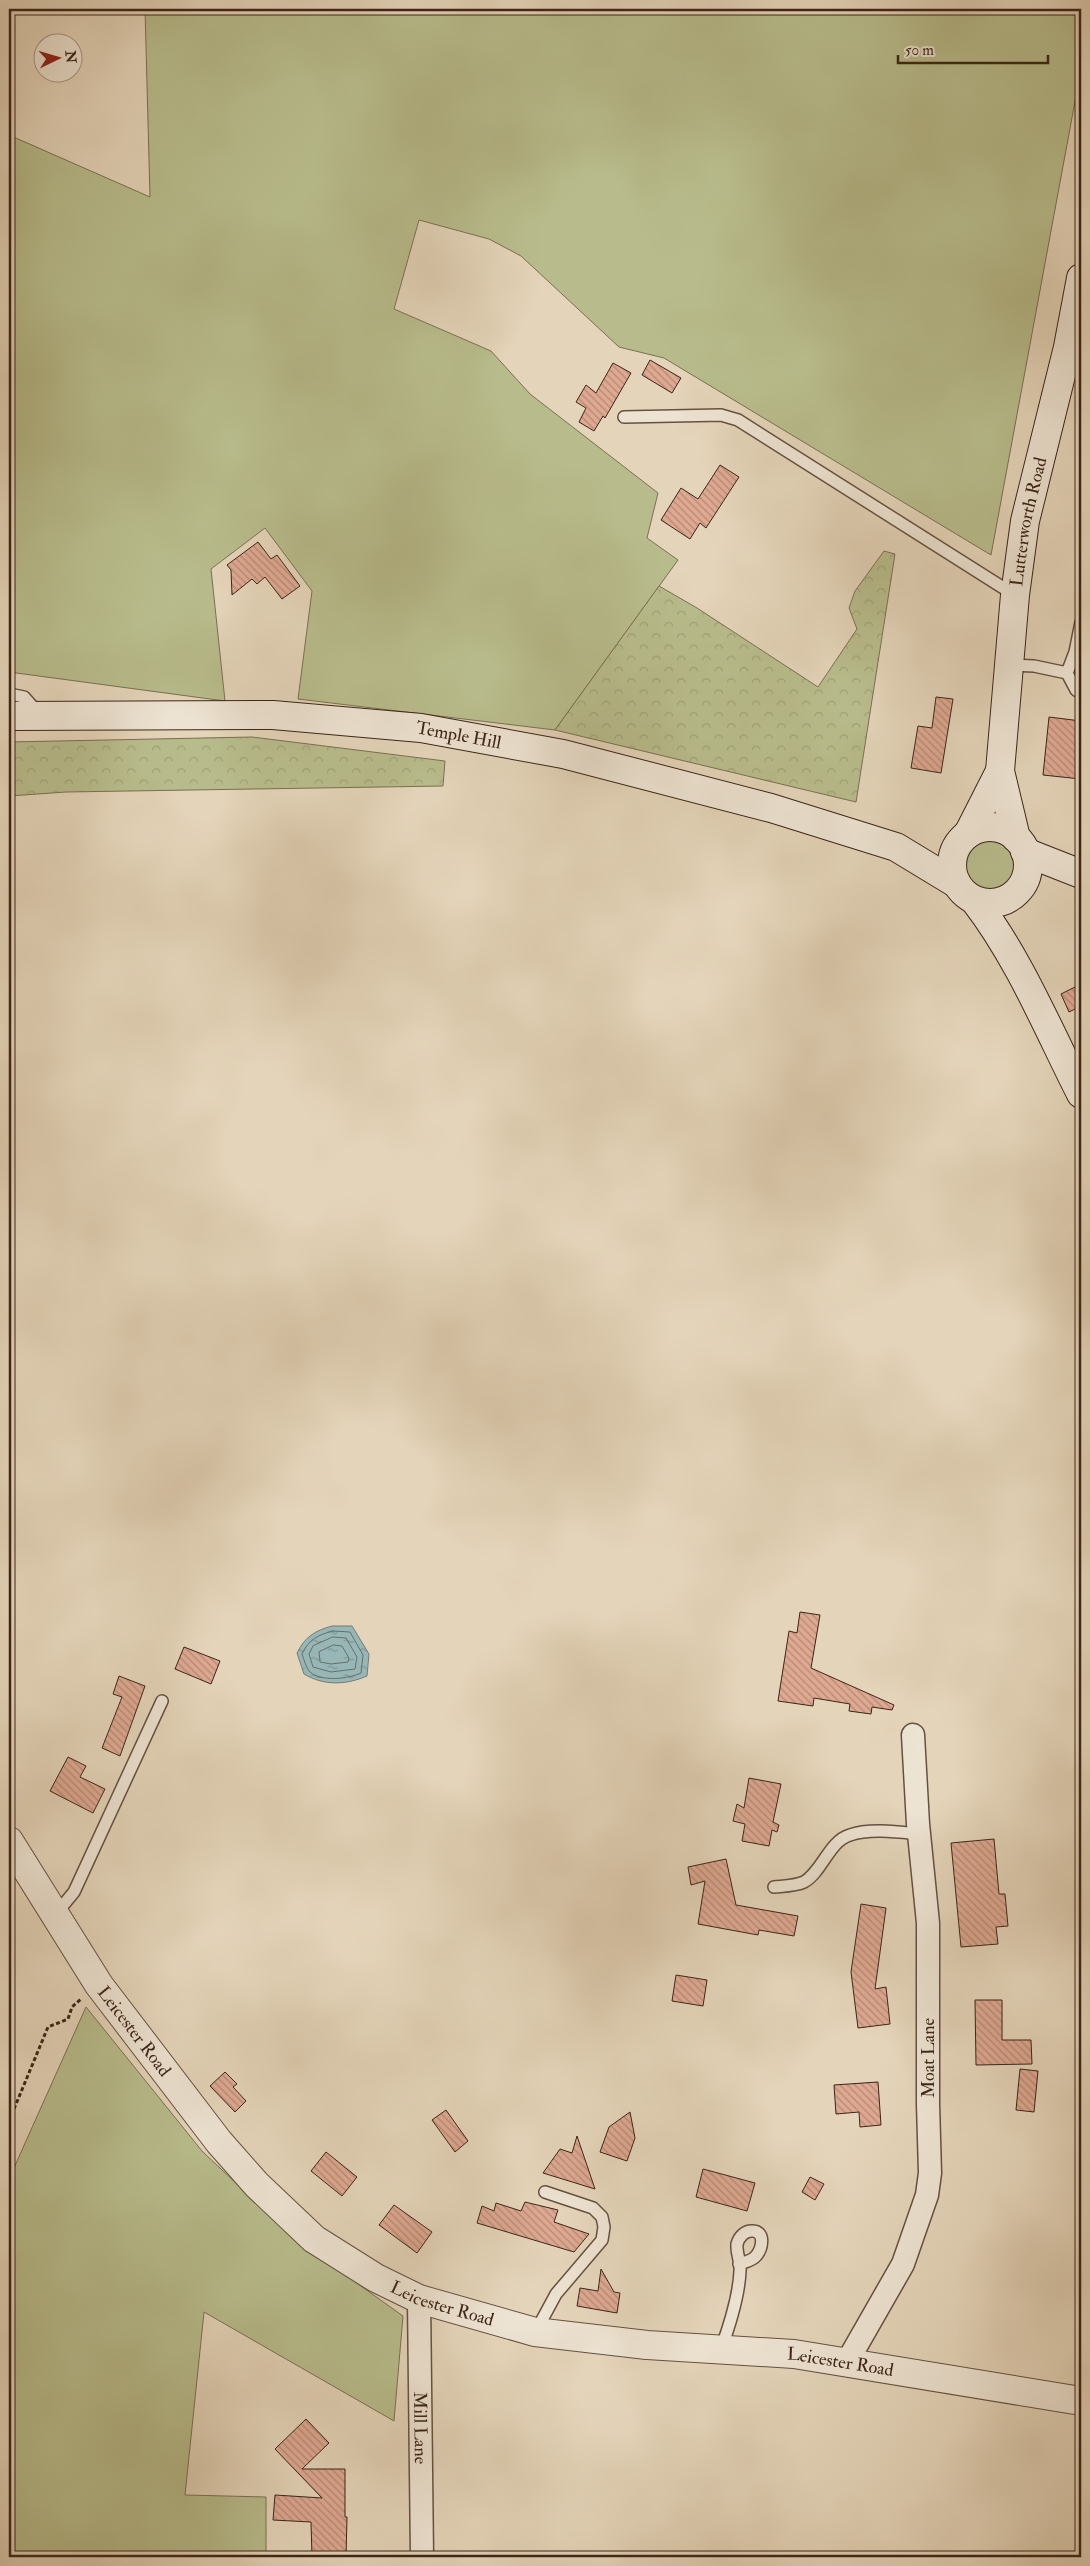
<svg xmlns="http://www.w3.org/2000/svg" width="1090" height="2566" viewBox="0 0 1090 2566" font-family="'IM FELL Double Pica',serif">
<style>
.grass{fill:#b8bc8c;stroke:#7a7052}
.forest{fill:url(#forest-crowns);stroke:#7a7052}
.water{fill:url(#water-ripples);stroke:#737d77}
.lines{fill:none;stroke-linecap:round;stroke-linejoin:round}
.shore{stroke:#6a6e68;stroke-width:1}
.building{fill:url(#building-back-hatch);stroke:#3c2518}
.service-casing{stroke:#665140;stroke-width:14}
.minor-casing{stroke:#665140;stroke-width:25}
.tertiary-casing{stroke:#665140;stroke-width:30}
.secondary-casing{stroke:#3c2518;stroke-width:30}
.path{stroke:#3c2518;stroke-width:3;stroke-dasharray:4 2.5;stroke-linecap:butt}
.service{stroke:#ede3d2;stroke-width:11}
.minor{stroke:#ede3d2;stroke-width:22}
.tertiary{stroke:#ede3d2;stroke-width:28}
.secondary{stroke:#ede3d2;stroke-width:28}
.labels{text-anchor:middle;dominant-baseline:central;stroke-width:4;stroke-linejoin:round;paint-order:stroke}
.street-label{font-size:18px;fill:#3c2518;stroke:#ede3d2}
</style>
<defs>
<pattern id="forest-crowns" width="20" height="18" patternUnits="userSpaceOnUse" patternTransform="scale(1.25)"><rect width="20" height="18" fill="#b8bc8c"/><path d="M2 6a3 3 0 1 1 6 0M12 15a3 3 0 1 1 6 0" fill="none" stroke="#9fa178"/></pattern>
<pattern id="water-ripples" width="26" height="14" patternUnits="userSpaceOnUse" patternTransform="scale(1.25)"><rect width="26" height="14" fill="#97b7b7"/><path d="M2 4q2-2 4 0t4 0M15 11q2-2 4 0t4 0" fill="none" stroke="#7c9594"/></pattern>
<pattern id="building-back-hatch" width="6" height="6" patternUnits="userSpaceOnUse" patternTransform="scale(1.25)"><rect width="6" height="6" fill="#dea891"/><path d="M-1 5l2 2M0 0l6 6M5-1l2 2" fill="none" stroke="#b58975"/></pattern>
</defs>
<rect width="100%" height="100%" fill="#e4d4b9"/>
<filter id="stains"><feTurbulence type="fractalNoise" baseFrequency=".004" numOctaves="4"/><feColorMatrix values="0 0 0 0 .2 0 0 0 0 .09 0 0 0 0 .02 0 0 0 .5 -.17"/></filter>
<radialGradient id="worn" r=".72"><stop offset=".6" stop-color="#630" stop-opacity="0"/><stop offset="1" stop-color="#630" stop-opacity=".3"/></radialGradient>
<!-- grass -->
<g class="grass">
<polygon points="145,9 1081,9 1081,69 991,555 664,358 619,347 521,256 489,239 419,220 394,309 491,351 530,394 658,493 647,538 678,560 555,730 298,699 312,591 265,528 211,569 225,701 9,672 9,135 150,197"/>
<circle cx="989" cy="866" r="29"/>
<polygon points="86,2007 202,2151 295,2239 403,2316 394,2421 204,2312 185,2495 266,2497 266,2557 9,2557 9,2179"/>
</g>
<!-- forest -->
<g class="forest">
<polygon points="884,551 895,554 856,802 555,730 659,586 697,608 818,687 857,629 849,608 855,591"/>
<polygon points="252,737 445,761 443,786 66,792 9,796 9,742"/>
</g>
<!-- water -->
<path class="water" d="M 332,1626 L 352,1626 L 369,1654 L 367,1676 C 346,1685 324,1686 304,1674 L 297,1653 C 305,1637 314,1631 332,1626 Z"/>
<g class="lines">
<!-- shore -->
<g class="shore">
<path d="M 333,1631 L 350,1632 L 363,1655 L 361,1673 C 347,1679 322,1682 310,1672 C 306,1668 304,1659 302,1654 C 309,1639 318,1635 333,1631 Z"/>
<polygon points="333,1637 346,1638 357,1657 355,1669 331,1672 313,1667 309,1654 313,1646"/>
<polygon points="334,1645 342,1646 349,1658 348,1662 331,1664 320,1662 319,1652"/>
</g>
</g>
<!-- building -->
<g class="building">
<polygon points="650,360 681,378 672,393 642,375"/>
<polygon points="613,363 631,373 605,418 603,416 594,431 579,422 586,408 576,402 586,385 596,393"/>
<polygon points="720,465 739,477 706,528 700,523 690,539 661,520 681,488 698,499"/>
<polygon points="258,542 271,559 277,555 300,586 282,599 265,577 257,584 252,579 232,595 231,570 227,565"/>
<polygon points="936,697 953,699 941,773 911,768 918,726 932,728"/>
<polygon points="1049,717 1081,721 1081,779 1043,775"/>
<polygon points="1081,984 1081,1006 1069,1012 1061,994"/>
<polygon points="800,1612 820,1615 811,1668 894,1705 892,1710 872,1707 871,1714 849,1711 850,1704 814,1698 813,1706 778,1701 789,1631 797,1633"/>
<polygon points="184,1647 220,1661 211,1684 175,1669"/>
<polygon points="119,1676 145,1686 120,1756 102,1748 122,1697 113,1694"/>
<polygon points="68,1757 86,1766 80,1777 105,1789 93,1813 50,1791"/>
<polygon points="749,1778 781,1784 773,1822 779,1825 777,1832 772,1830 769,1846 742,1841 745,1824 733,1821 737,1804 744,1808"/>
<polygon points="994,1839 999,1894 1005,1894 1008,1926 996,1927 998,1944 961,1947 951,1843"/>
<polygon points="726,1859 736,1905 798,1916 794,1936 759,1930 758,1935 698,1924 705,1881 691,1885 688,1867"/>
<polygon points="861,1904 886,1908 875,1989 886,1987 890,2024 858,2028 851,1972"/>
<polygon points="676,1975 707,1980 703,2006 672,2001"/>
<polygon points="975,2000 1002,2000 1002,2040 1031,2040 1032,2064 976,2065"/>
<polygon points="1020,2069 1038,2071 1034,2112 1016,2110"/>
<polygon points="225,2072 237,2084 233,2087 246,2101 235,2112 210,2086"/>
<polygon points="878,2082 881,2125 860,2127 859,2112 836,2114 834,2085"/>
<polygon points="446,2110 468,2141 455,2152 432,2120"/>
<polygon points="630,2112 635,2138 627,2161 600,2152 609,2127"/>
<polygon points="577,2136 595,2189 543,2173 560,2149 572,2153"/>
<polygon points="326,2152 357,2177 342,2196 311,2171"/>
<polygon points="703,2169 755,2183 747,2211 696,2197"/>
<polygon points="810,2177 824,2184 815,2200 802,2192"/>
<polygon points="525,2202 558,2210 554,2222 589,2234 574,2252 477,2223 482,2206 494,2211 496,2203 521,2211"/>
<polygon points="394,2205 432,2232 417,2253 379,2225"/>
<polygon points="601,2269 614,2292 620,2293 617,2313 577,2306 580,2288 598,2291"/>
<polygon points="306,2419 329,2443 302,2469 345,2469 345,2517 347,2517 346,2557 312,2557 311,2522 273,2520 275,2495 322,2498 275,2449"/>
</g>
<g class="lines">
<!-- service casing -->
<g class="service-casing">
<g id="service">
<polyline points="624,417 721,415 738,420 1013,594"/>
<polyline points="1010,665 1034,666 1067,673 1075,652 1081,622"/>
<polyline points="1067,673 1076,690 1081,693"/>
<polyline points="9,694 24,697 32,706 31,716"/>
<path d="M 774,1887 C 784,1886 795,1886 804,1882 C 822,1872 829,1841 850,1835 C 869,1828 899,1832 919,1834"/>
<polyline points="55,1915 74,1892 162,1701"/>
<polyline points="536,2331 556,2294 602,2240 604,2227 602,2217 593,2208 545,2192"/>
<path d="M 721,2349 C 729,2327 739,2295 740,2271 C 741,2262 736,2253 737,2244 C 739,2237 745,2230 753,2231 C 766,2232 762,2249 756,2256 C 752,2261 745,2262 739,2264"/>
</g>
</g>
<!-- minor casing -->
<g class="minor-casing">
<g id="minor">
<path id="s1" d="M 419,2299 L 422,2557"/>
<polyline points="847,2362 903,2264 927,2195 930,2173 928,2104 928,1923 918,1824 913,1735"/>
</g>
</g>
<!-- tertiary casing -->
<g class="tertiary-casing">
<g id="tertiary">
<path id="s2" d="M 9,1841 L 99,1985 L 219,2142 L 257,2185 L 314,2239 L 376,2278 L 419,2299 L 535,2332 L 647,2345 L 794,2354 L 1081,2401"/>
</g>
</g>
<!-- secondary casing -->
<g class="secondary-casing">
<g id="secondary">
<path id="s3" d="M 9,716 L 273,715 L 421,728 L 563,754 L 771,808 L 896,847 L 957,884"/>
<circle cx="990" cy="865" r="38"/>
<polyline points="968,834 1000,771"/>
<path id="s4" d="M 1016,838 L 1000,771 L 1015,595 L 1025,521 L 1068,347 L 1081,278"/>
<polyline points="1025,852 1081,874"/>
<path d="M 975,901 C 1019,958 1048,1029 1081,1094"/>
</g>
</g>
<!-- path -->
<polyline class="path" points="9,2121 48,2027 68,2019 72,2007 81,1999"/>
<!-- service -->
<use href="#service" class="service"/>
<!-- minor -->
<use href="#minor" class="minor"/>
<!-- tertiary -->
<use href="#tertiary" class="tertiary"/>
<!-- secondary -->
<use href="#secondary" class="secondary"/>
</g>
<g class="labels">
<!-- street labels -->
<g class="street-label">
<text stroke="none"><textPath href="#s4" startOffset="320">Lutterworth Road</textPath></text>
<text stroke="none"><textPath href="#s3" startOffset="451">Temple Hill</textPath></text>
<text stroke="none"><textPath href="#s2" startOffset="228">Leicester Road</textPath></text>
<text transform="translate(928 2058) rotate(-90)">Moat Lane</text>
<text stroke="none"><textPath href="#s2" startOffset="648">Leicester Road</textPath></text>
<text stroke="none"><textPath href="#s2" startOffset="1052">Leicester Road</textPath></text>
<text stroke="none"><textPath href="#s1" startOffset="129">Mill Lane</textPath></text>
</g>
</g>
<!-- margin -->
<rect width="1090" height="2566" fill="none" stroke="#e4d4b9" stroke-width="30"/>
<rect x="10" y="10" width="1070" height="2546" fill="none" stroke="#3c2518" stroke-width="2.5"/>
<rect x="15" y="15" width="1060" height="2536" fill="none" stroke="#3c2518"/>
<!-- north arrow -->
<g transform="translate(58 58) rotate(85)"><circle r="24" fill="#ede3d2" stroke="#a69788"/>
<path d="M0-4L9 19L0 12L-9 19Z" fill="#8f2418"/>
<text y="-8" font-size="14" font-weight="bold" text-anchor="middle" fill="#3c2518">N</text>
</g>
<!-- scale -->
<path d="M898 55v8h150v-8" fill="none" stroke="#3c2518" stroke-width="2.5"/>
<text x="905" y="55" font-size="15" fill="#3c2518" stroke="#ede3d2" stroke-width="4" paint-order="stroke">50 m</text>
<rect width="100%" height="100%" filter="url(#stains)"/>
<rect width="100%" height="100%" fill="url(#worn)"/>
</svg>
